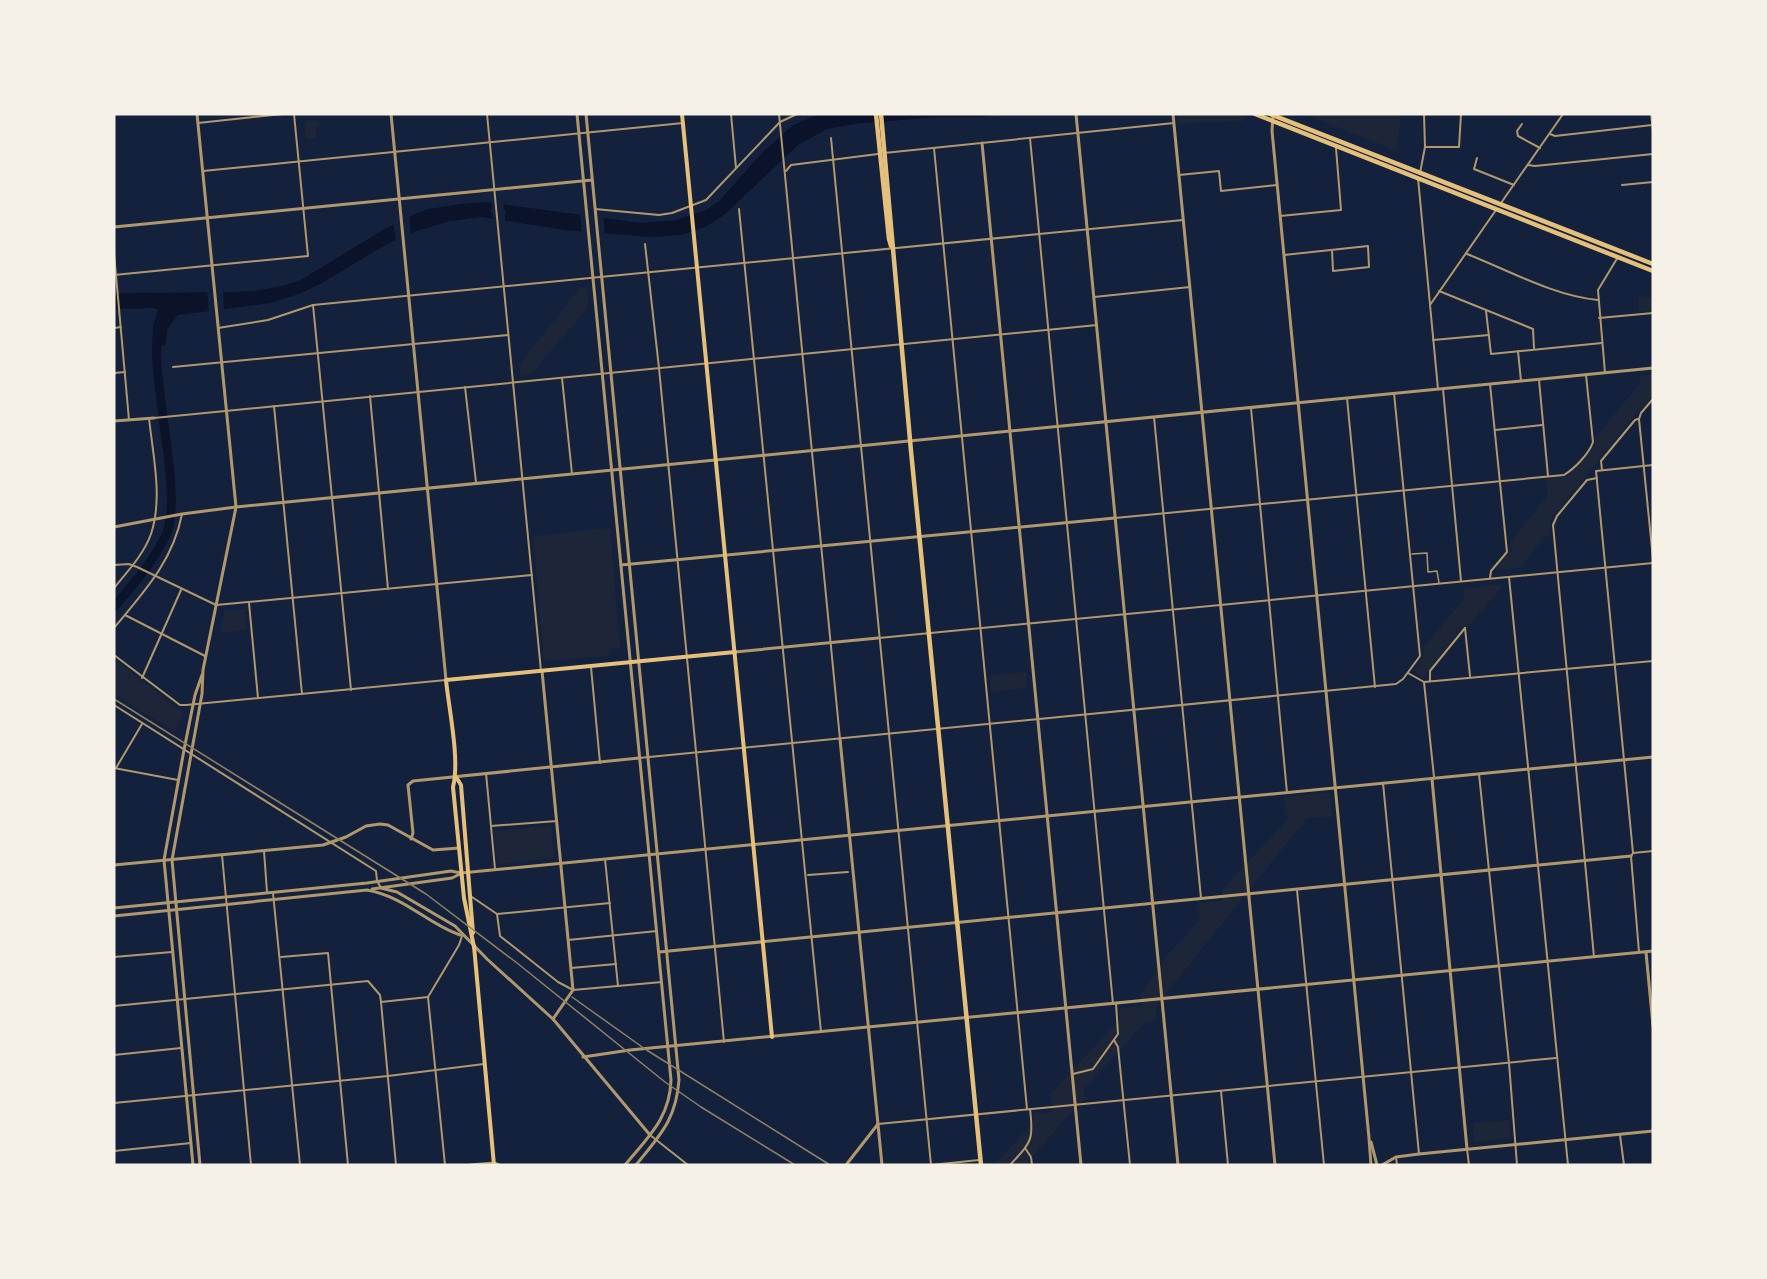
<svg xmlns="http://www.w3.org/2000/svg" width="1767" height="1279" viewBox="0 0 1767 1279" font-family="Mulish,sans-serif">
<style>
.green{fill:#1d2539}
.water{fill:#0b132b}
.pier{fill:#14213d}
.lines{fill:none;stroke-linecap:round;stroke-linejoin:round}
.river{stroke:#0b132b;stroke-width:9}
.service{stroke:#b1986c;stroke-width:1.5}
.pedestrian{stroke:#b1986c;stroke-width:2}
.minor{stroke:#b1986c;stroke-width:2}
.tertiary{stroke:#b1986c;stroke-width:3}
.secondary{stroke:#e5c07b;stroke-width:4}
.primary{stroke:#e5c07b;stroke-width:4}
.trunk{stroke:#e5c07b;stroke-width:4.5}
.rail{stroke:#918062;stroke-width:1.5}
</style>
<rect width="100%" height="100%" fill="#14213d"/>
<!-- green -->
<g class="green">
<polygon points="1177,114 1236,114 1244,117 1245,121 1178,124"/>
<polygon points="1307,114 1401,114 1397,151 1307,115"/>
<polygon points="318,120 319,126 316,126 317,138 306,139 304,121"/>
<polygon points="587,287 588,307 531,374 521,375 519,365 580,288"/>
<polygon points="1638,296 1653,299 1653,310 1639,311"/>
<polygon points="1653,374 1653,396 1636,414 1550,521 1550,535 1541,537 1541,541 1520,568 1496,570 1511,550 1510,543 1548,495 1545,479 1567,477 1595,446 1595,438 1640,383 1639,376"/>
<polygon points="610,528 620,648 610,649 610,656 544,661 533,536"/>
<polygon points="1504,584 1468,627 1463,625 1427,673 1426,676 1422,678 1414,670 1424,656 1423,648 1464,599 1463,589"/>
<polygon points="245,609 247,629 220,633 225,611"/>
<polygon points="114,659 182,712 176,733 114,694"/>
<polygon points="1026,672 1027,688 991,692 990,675"/>
<polygon points="1330,793 1332,817 1307,818 1156,1006 1157,1020 1146,1021 1084,1089 1085,1099 1067,1117 1025,1165 995,1165 1033,1122 1033,1114 1052,1112 1051,1094 1120,1019 1120,1008 1142,1006 1140,995 1168,954 1200,920 1197,903 1222,901 1222,890 1287,820 1284,797"/>
<polygon points="551,826 554,858 497,864 494,831"/>
<polygon points="1509,1120 1511,1138 1474,1142 1473,1123"/>
</g>
<!-- water -->
<polygon class="water" points="819,114 1001,114 981,117 938,117 854,124 827,129 798,145 723,216 705,227 681,235 652,237 564,230 482,217 450,221 417,231 387,244 322,283 299,294 271,303 178,315 168,328 165,345 152,349 153,325 158,310 153,308 114,309 114,293 233,292 254,291 281,286 299,281 383,230 415,214 429,209 459,204 485,202 641,223 676,220 706,210 719,201 761,154 793,125"/>
<!-- pier -->
<g class="pier">
<polygon points="491,200 503,201 504,209 506,212 505,215 505,223 493,222 492,213 490,211 492,208"/>
<polygon points="409,213 411,237 396,243 393,221"/>
<polygon points="580,213 603,215 605,236 582,235"/>
<polygon points="207,289 223,289 224,312 209,312"/>
</g>
<g class="lines">
<!-- river -->
<path class="river" d="M 114,607 C 133,585 152,563 165,537 C 180,508 164,434 161,401 C 159,380 154,358 158,337"/>
<!-- service -->
<polyline class="service" points="1412,554 1427,553 1428,572 1437,571 1439,583"/>
<!-- pedestrian -->
<polyline class="pedestrian" points="808,875 848,872"/>
<!-- minor -->
<g class="minor">
<polyline points="487,114 541,671"/>
<polyline points="731,114 736,168"/>
<polyline points="779,114 840,739"/>
<polyline points="1651,114 1653,131"/>
<polyline points="198,123 283,114"/>
<polyline points="1522,124 1517,131 1518,136 1540,148"/>
<polyline points="1550,134 1555,136 1652,125"/>
<polyline points="831,138 931,1165"/>
<polyline points="1030,138 1113,1004"/>
<polyline points="1425,147 1459,147 1461,114"/>
<polyline points="934,148 1027,1109"/>
<polyline points="884,153 1174,123"/>
<polyline points="1477,158 1474,169 1514,185"/>
<polyline points="1528,165 1535,166 1653,154"/>
<polyline points="203,171 683,123"/>
<polyline points="786,171 791,165 878,154"/>
<polyline points="1420,173 1425,147 1424,114"/>
<polyline points="1179,175 1219,171 1221,191 1277,185"/>
<polyline points="1418,178 1438,389"/>
<polyline points="1622,185 1653,182"/>
<polyline points="1501,203 1563,114"/>
<polyline points="595,209 659,215 672,213 706,200 780,122 797,114"/>
<polyline points="739,209 821,1032"/>
<polyline points="1280,216 1341,210 1336,148"/>
<polyline points="645,244 659,368 724,1042"/>
<polyline points="114,253 129,420"/>
<path d="M 1467,254 C 1508,270 1554,296 1598,300"/>
<polyline points="1284,255 1368,246 1369,267 1333,271 1332,250"/>
<polyline points="114,275 308,256 294,114"/>
<polyline points="1439,291 1533,329 1534,348"/>
<polyline points="1094,297 1190,287"/>
<polyline points="313,305 351,690"/>
<polyline points="1430,305 1496,210"/>
<polyline points="1486,311 1491,354 1602,343"/>
<polyline points="1599,318 1653,313"/>
<polyline points="114,328 121,327"/>
<polyline points="218,328 268,320 313,305 1183,220"/>
<polyline points="1433,340 1489,335"/>
<polyline points="1518,351 1521,381"/>
<polyline points="173,367 508,335"/>
<polyline points="114,373 125,372"/>
<polyline points="1605,373 1598,290 1618,257"/>
<polyline points="562,378 572,474"/>
<polyline points="1539,380 1548,476"/>
<polyline points="465,387 476,482"/>
<polyline points="1443,389 1461,581"/>
<polyline points="370,396 388,589"/>
<polyline points="1347,398 1375,687"/>
<polyline points="1653,399 1641,413 1639,419 1653,559"/>
<polyline points="274,406 302,694"/>
<polyline points="1251,408 1287,793"/>
<polyline points="1154,417 1201,898"/>
<polyline points="154,418 1097,325"/>
<polyline points="1495,430 1542,425"/>
<polyline points="1602,470 1601,461 1635,420 1638,419"/>
<path d="M 1115,518 L 1564,475 C 1574,469 1589,454 1593,442 L 1586,375"/>
<polyline points="114,565 129,564 137,567 216,605 532,575"/>
<polyline points="1509,577 1568,1165"/>
<polyline points="1490,578 1491,571 1507,552 1490,384"/>
<path d="M 114,588 C 127,572 144,554 151,534 C 163,498 153,456 149,418"/>
<polyline points="249,603 258,698"/>
<polyline points="125,615 205,656"/>
<path d="M 114,628 C 144,592 173,561 182,514"/>
<polyline points="1465,628 1470,676"/>
<polyline points="879,638 1653,563"/>
<polyline points="114,655 180,705 186,705 446,680"/>
<polyline points="591,667 600,763"/>
<polyline points="1408,673 1424,682 1653,661"/>
<polyline points="142,678 181,590"/>
<polyline points="1430,681 1430,671 1465,628"/>
<polyline points="1424,682 1434,777"/>
<polyline points="114,705 376,871 377,881 381,888"/>
<polyline points="639,758 1396,684 1403,679 1420,656 1394,393"/>
<polyline points="114,768 178,780"/>
<polyline points="116,768 142,724"/>
<polyline points="486,773 495,869"/>
<polyline points="1479,774 1509,1063 1517,1165"/>
<polyline points="1383,783 1419,1154"/>
<polyline points="491,826 557,821"/>
<polyline points="264,851 267,892"/>
<polyline points="1633,853 1653,851"/>
<polyline points="222,855 251,1165"/>
<polyline points="605,859 618,986"/>
<polyline points="1297,890 1324,1165"/>
<polyline points="273,893 300,1165"/>
<polyline points="472,897 497,914 610,903"/>
<polyline points="497,914 500,936 558,982 573,990 662,982"/>
<polyline points="568,940 657,931"/>
<polyline points="1639,952 1631,856 1633,853 1596,471 1653,465"/>
<polyline points="114,957 172,952"/>
<polyline points="281,957 328,953 348,1165"/>
<polyline points="1594,957 1553,525 1557,516 1587,480 1597,478"/>
<polyline points="571,968 616,964"/>
<polyline points="114,1006 368,981 380,995 381,1002"/>
<polyline points="1114,1040 1118,1047 1130,1165"/>
<polyline points="114,1055 181,1048"/>
<polyline points="1073,1074 1093,1069 1118,1034 1116,1003"/>
<polyline points="1221,1091 1228,1165"/>
<polyline points="114,1103 388,1076 484,1064"/>
<polyline points="878,1124 1556,1058"/>
<polyline points="650,1135 688,1165"/>
<polyline points="1620,1135 1624,1165"/>
<polyline points="1025,1148 1031,1157 1032,1165"/>
<polyline points="1467,1149 1469,1165"/>
<polyline points="114,1151 191,1143"/>
<polyline points="1396,1157 1397,1165"/>
<polyline points="396,1165 381,1002 428,997"/>
<polyline points="445,1165 428,997 459,945 462,936"/>
<polyline points="931,1165 979,1160"/>
<path d="M 1010,1165 C 1031,1142 1034,1141 1030,1109"/>
</g>
<!-- tertiary -->
<g class="tertiary">
<polyline points="197,114 236,507 203,670 202,694 172,860 200,1165"/>
<polyline points="391,114 446,680"/>
<path d="M 577,114 L 671,1080 C 670,1118 648,1137 625,1165"/>
<path d="M 586,114 L 679,1080 C 676,1120 660,1135 636,1165"/>
<polyline points="1076,114 1178,1165"/>
<polyline points="1173,114 1275,1165"/>
<polyline points="1273,115 1272,131 1369,1138 1371,1165"/>
<polyline points="982,143 1081,1165"/>
<polyline points="114,227 592,180"/>
<polyline points="114,421 154,418"/>
<polyline points="114,527 182,514 236,507 1653,368"/>
<polyline points="621,565 1115,518"/>
<polyline points="735,652 878,638"/>
<polyline points="542,671 573,990 553,1019"/>
<polyline points="840,739 882,1165"/>
<polyline points="1432,779 1467,1149"/>
<polyline points="411,839 413,833 408,785 413,781 639,758"/>
<polyline points="114,865 323,845 346,837 366,826 380,824 388,825 433,850 459,848"/>
<polyline points="381,888 397,892 455,926 487,959 553,1019 650,1135"/>
<polyline points="372,889 452,878 460,874"/>
<polyline points="114,908 367,883 451,871 461,873 1653,757"/>
<path d="M 114,916 L 367,890 C 406,897 427,924 460,935"/>
<polyline points="659,952 1631,856"/>
<polyline points="1646,952 1653,1026"/>
<polyline points="583,1057 630,1050 1653,951"/>
<polyline points="1371,1142 1377,1165"/>
<polyline points="193,1165 164,860 184,750 195,695 202,675"/>
<polyline points="470,1165 494,1163 499,1165"/>
<polyline points="846,1165 878,1124"/>
<polyline points="1382,1165 1396,1157 1419,1154 1653,1131"/>
</g>
<!-- secondary -->
<g class="secondary">
<polyline points="456,777 461,785 473,933"/>
<polyline points="474,946 494,1165"/>
<path d="M 474,947 L 464,898 L 453,787 C 460,760 449,710 446,680 L 735,652"/>
</g>
<!-- primary -->
<polyline class="primary" points="682,114 772,1037"/>
<!-- trunk -->
<g class="trunk">
<polyline points="876,114 889,239 891,246"/>
<polyline points="881,114 911,451 981,1165"/>
<polyline points="1255,114 1653,271"/>
<polyline points="1270,114 1653,264"/>
</g>
<!-- rail -->
<g class="rail">
<polyline points="114,699 426,894 517,963 665,1082 701,1107 795,1165"/>
<polyline points="572,997 645,1049 830,1165"/>
</g>
</g>
<!-- border -->
<rect width="1767" height="1279" fill="none" stroke="#f6f1e7" stroke-width="231"/>
</svg>
